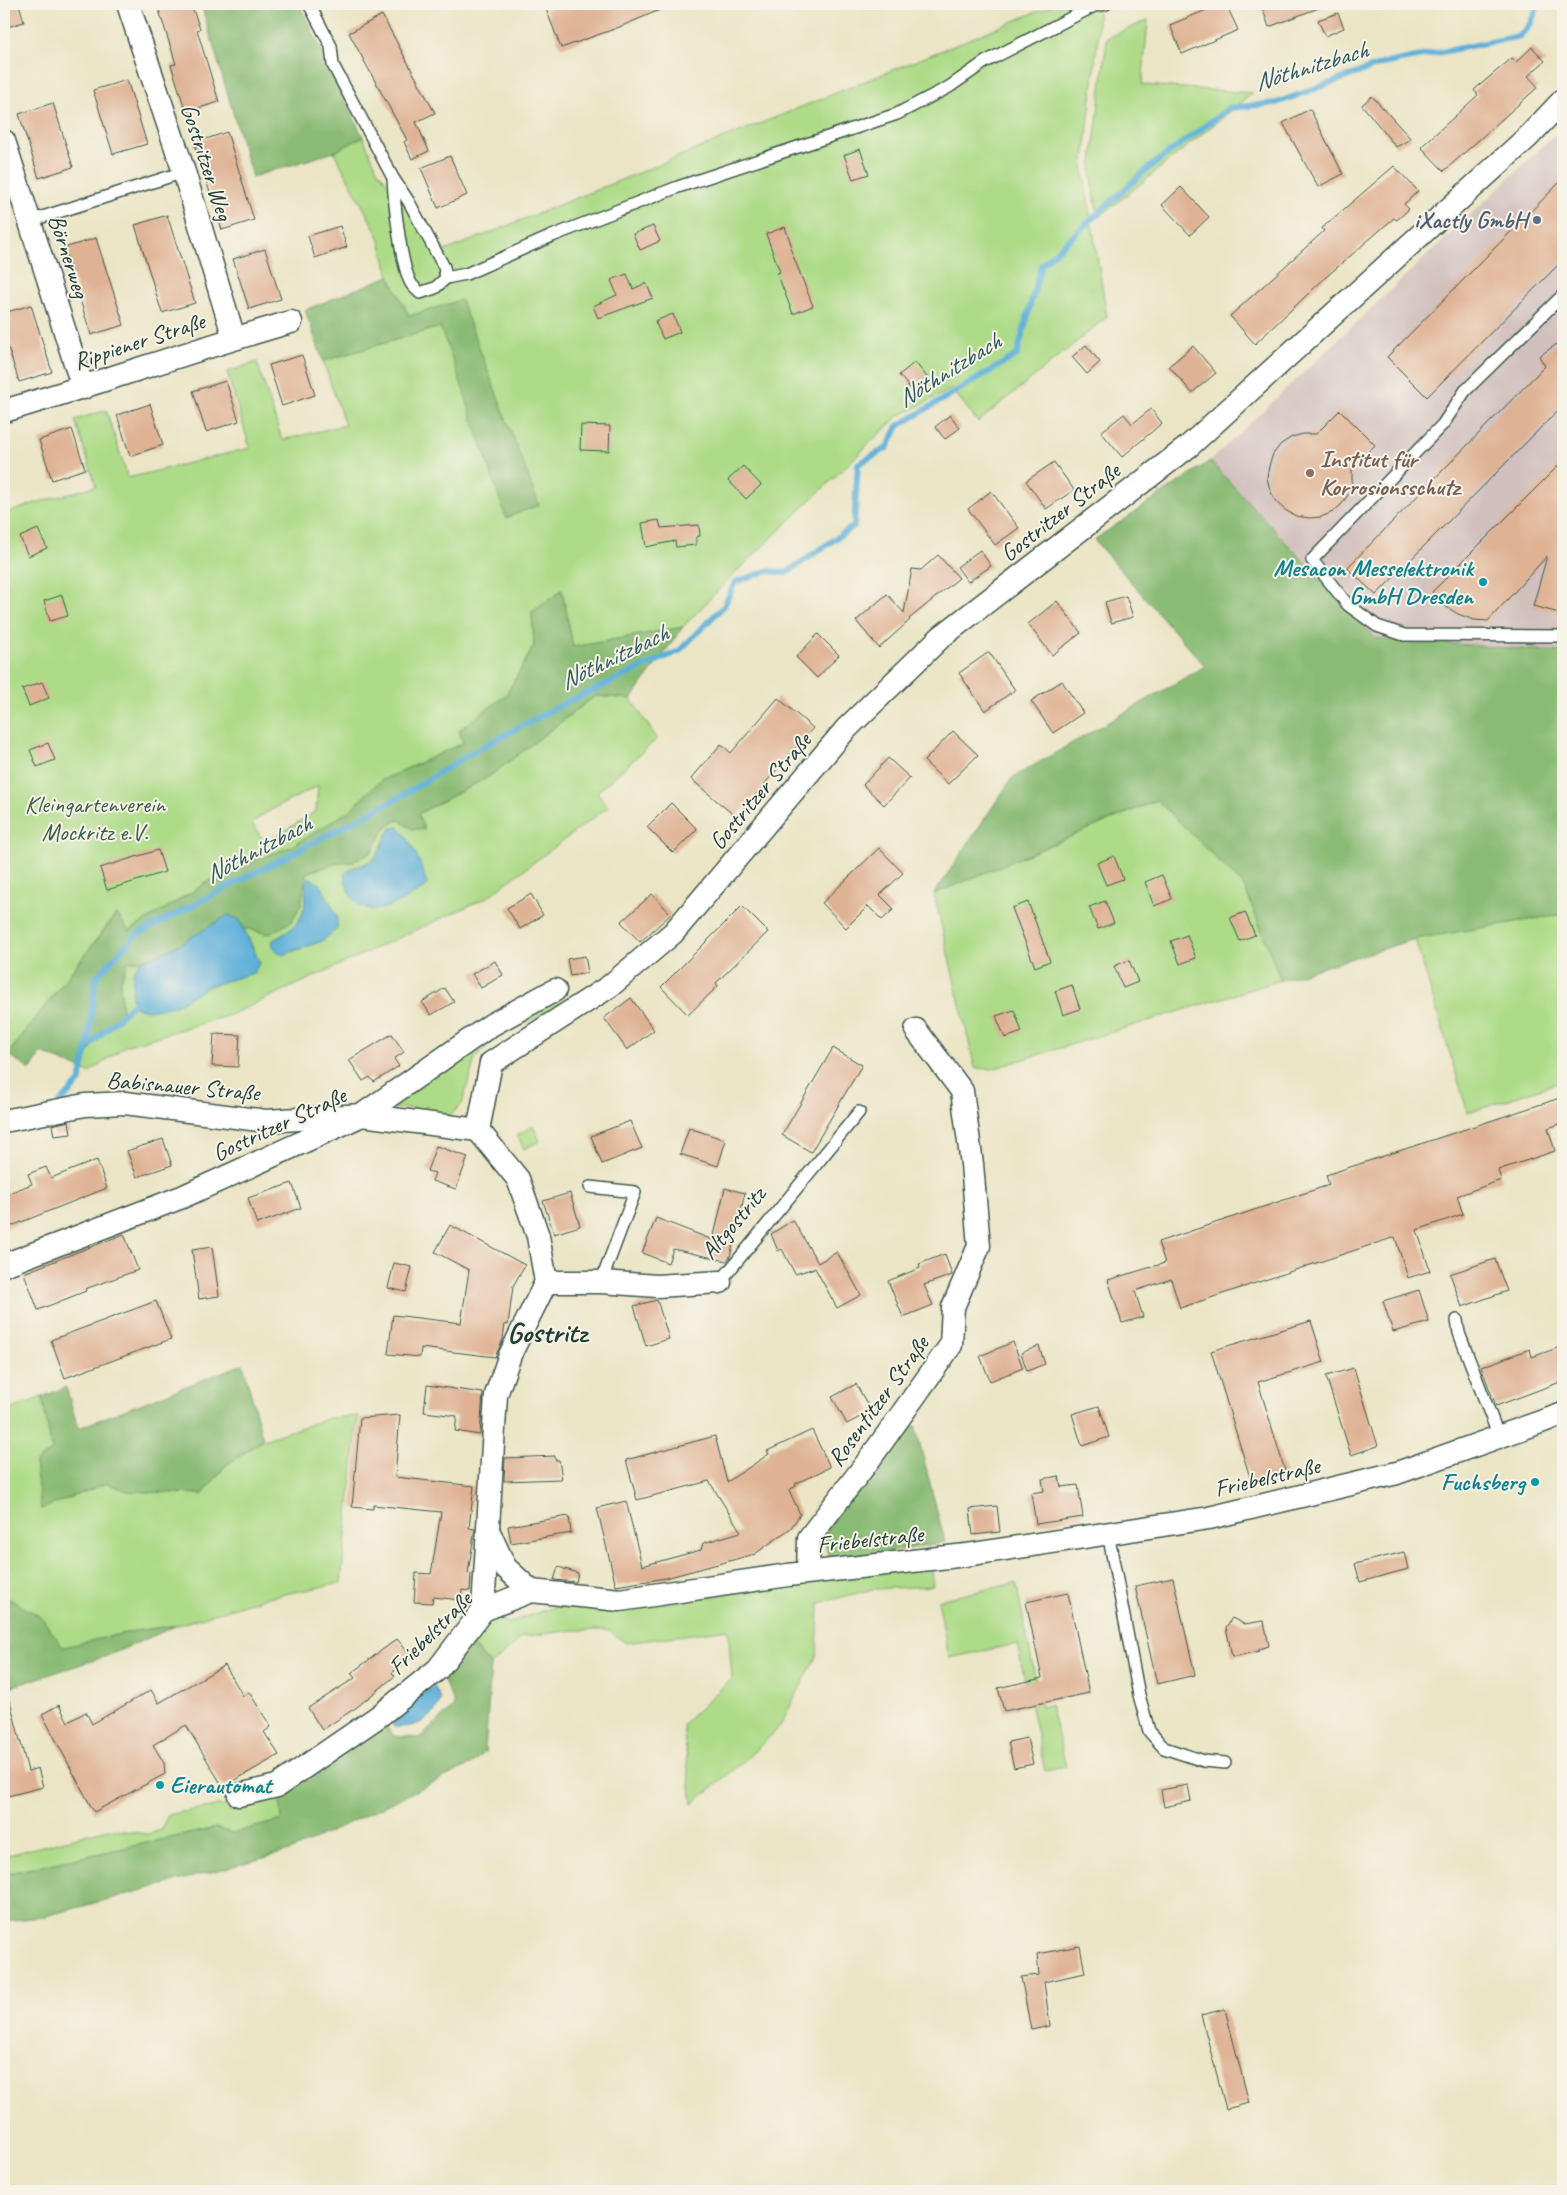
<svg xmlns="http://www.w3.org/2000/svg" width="1567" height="2195" viewBox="0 0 1567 2195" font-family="Caveat,sans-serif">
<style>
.industrial{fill:#d1c0bd}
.green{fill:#addb87;stroke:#668c5e;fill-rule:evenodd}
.forest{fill:#8abb74;stroke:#547c54}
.water{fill:#5db0d9;stroke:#3e7686}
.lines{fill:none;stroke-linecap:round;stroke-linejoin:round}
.stream{stroke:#5db0d9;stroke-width:6}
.building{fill:#dfb294}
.lane-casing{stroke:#3e564a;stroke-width:14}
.street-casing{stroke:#3e564a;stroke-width:25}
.lane{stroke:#fff;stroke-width:11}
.street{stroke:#fff;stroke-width:22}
.service-dot{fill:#5c6f8a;stroke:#f7f3e8;stroke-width:2}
.education-dot{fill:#8d6e63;stroke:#f7f3e8;stroke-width:2}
.culture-dot{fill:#0f9aa8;stroke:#f7f3e8;stroke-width:2}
.labels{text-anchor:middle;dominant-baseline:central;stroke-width:4;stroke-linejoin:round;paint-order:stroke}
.street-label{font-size:24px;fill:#1f3d34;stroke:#f7f3e8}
.service-label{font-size:24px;font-weight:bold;fill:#4e5e75;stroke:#f7f3e8;text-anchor:end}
.education-label{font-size:24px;font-weight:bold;fill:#785e54;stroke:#f7f3e8;text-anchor:start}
.culture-label{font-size:24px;font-weight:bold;fill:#0d838f;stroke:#f7f3e8;text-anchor:end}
.park-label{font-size:24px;fill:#3b5d45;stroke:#f7f3e8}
.water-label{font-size:25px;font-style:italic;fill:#2e5a5d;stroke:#f7f3e8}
.district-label{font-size:29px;font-weight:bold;fill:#1f3d34;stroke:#f7f3e8}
</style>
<rect width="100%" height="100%" fill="#f7f3e8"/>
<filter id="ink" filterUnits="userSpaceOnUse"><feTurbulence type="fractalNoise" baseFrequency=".02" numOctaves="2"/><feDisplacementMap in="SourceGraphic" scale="10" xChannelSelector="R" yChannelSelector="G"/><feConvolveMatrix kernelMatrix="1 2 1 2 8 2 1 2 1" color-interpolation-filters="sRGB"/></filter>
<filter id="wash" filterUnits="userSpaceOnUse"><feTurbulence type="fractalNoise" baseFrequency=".0096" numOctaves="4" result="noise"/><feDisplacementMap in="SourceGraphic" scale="20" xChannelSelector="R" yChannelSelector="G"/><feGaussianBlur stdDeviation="1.12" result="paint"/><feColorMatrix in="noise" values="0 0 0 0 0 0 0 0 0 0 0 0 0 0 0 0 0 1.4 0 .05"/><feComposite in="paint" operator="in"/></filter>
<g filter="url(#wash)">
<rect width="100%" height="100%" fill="#ebe5c6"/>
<!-- industrial -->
<polygon class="industrial" points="1563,127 1563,652 1375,638 1210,461"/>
<!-- green -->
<g class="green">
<path d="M 1056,4 L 1098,4 L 1098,36 L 1083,170 L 1107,317 L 978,422 L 952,389 L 897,417 L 733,575 L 683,627 L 573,647 L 562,590 L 532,612 L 534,646 L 506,695 L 459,730 L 463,743 L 380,781 L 349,811 L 291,847 L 227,870 L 129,931 L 116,914 L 4,1059 L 4,514 L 36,503 L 96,486 L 75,420 L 106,410 L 128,478 L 250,448 L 227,372 L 257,362 L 282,440 L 345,425 L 323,361 L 440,327 L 455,366 L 461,301 L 409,316 L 389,276 L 379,237 L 334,152 L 363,137 L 378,171 L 445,251 ZM 318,786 L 316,811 L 265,843 L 252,823 L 267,812 Z"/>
<polygon points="1148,20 1142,85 1253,93 1098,218 1091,170 1107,38"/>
<path d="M 595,696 L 631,699 L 657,739 L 597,792 L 608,807 L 486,898 L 230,1015 L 125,1046 L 89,1073 L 81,1069 L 90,1050 L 102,1034 L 122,1013 L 120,982 L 128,962 L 141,961 L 133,973 L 174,1006 L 209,986 L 253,973 L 260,963 L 244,928 L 269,934 L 301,905 L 306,873 L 334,864 L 353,862 L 371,852 L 387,826 L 399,820 L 412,828 L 423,828 L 418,814 L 490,776 ZM 391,828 L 360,906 L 352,867 C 382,861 377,851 391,828 ZM 306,890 L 330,904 L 337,916 L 322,941 L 283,955 L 272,944 L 273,940 C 297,928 306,918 306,890 Z"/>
<polygon points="1158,800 1244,886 1281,980 992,1069 975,1068 934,894"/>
<polygon points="1563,914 1563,1081 1468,1113 1415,939"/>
<polygon points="558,1000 560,1004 490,1043 475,1059 462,1104 450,1116 416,1108 387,1108 484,1037"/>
<polygon points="533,1126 540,1141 524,1149 517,1135"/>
<polygon points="42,1397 53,1450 35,1463 41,1509 107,1483 127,1491 203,1494 225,1466 263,1440 329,1418 358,1416 341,1583 264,1598 178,1625 134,1631 63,1648 41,1617 4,1596 4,1412"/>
<polygon points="930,1565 933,1586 873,1589 819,1603 817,1655 779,1728 742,1763 692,1804 683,1724 732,1678 728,1629 626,1643 607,1630 573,1630 522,1637 491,1665 463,1636 483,1610 508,1623 557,1606 622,1609"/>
<polygon points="1016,1583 1041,1707 1050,1705 1066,1767 1045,1771 1017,1644 949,1658 938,1600"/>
<polygon points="280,1795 283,1820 232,1833 216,1828 4,1874 4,1856 108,1829 148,1834 162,1830 167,1815 216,1806 263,1804"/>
</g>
<!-- forest -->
<g class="forest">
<polygon points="201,4 299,4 363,137 334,152 252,177"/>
<polygon points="389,276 409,316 461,300 539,505 506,518 455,366 440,327 323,361 305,310"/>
<polygon points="1210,461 1375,638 1563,652 1563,914 1415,939 1281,980 1244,886 1157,800 934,894 1012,778 1205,666 1094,540"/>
<path d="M 562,590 L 573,647 L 683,627 L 631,699 L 595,696 L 490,776 L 418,814 L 424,829 L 412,829 L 399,820 L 387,826 L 371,852 L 353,862 L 334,864 L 306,873 L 301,905 L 291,922 L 269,934 L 244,928 L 239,919 C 222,926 205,932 189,940 C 169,949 151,959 128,962 L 120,982 L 122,1013 L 102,1034 L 90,1050 L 81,1069 L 42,1053 L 30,1070 L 8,1054 L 117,914 L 129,931 L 227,870 L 291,847 L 349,811 L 380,781 L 463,743 L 459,730 L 506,695 L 534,646 L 532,612 Z"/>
<polygon points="243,1364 263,1440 225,1466 203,1494 127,1491 107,1483 41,1509 35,1463 52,1450 42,1397 66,1387 78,1428"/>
<polygon points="915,1425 945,1542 846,1560 828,1557 824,1536 869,1460"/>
<polygon points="4,1596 41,1617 63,1647 134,1631 178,1625 107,1656 4,1689"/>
<polygon points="463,1636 491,1665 485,1752 474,1763 290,1851 42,1917 4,1921 4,1874 216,1828 232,1833 282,1820 280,1795 379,1716 394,1736 420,1738 455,1705 438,1669"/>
</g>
<!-- water -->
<g class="water">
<path d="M 399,827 C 412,843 423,866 427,886 C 394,908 354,930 344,874 C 352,867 357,868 366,864 C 380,859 383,840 391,828 Z"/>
<path d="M 309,877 L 321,885 L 337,916 L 337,929 L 322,941 L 283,955 C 277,951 271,948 273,940 C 296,928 306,919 306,892 C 306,886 305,882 309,877 Z"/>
<polygon points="228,915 239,919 260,963 253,973 209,986 174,1006 148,1010 136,1008 132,999 133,973 141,961 170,950"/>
<path d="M 434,1686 L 441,1698 C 435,1720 416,1728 394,1727 L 387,1717 Z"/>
</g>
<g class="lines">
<!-- stream -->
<g class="stream">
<polyline points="87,1048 96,977 136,935 400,797 473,752 565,703 679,651 724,606 735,582 767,571 786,573 854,526 858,464 887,448 898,426 1017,355 1041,265 1146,170 1229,108 1276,103 1382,64 1520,36 1530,24 1539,4"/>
<polyline points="60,1103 80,1081 87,1048 134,1003"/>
</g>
</g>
<g id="blocks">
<!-- building -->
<g class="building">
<polygon points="4,4 19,4 24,22 4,28"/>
<polygon points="157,4 191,4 200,29 197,30 219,102 186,112 171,65 176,64"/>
<polygon points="562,4 674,4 617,28 561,48 546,9"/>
<polygon points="1221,4 1226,4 1238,30 1182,54 1170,25"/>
<polygon points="1261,4 1326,4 1326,5 1269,27"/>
<polygon points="1338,13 1344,28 1325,36 1318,20"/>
<polygon points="382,15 435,113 416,122 429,151 412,159 404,142 407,140 349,33"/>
<polygon points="1532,47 1545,61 1528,76 1538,87 1444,171 1421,147 1478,95 1474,90 1512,58 1516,62"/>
<polygon points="127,80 147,144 113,154 93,90"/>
<polygon points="1372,96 1411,139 1396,147 1362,105"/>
<polygon points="53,103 73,167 39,178 19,114"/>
<polygon points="1310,109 1343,174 1318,187 1283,123"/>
<polygon points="227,132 254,220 222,230 194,143"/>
<polygon points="860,149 869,174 853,179 844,155"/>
<polygon points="450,156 467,195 438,208 421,168"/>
<polygon points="1394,166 1418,191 1404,204 1409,209 1397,220 1394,218 1326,277 1255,344 1230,316 1324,231 1322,228"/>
<polygon points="1563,179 1563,260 1427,397 1387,357"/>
<polygon points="1181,187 1209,217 1190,235 1162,205"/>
<polygon points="167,215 195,303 162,313 135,225"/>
<polygon points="340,226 347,247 315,258 308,236"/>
<polygon points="653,226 660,241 640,250 633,234"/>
<polygon points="785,227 792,247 790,248 813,306 793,314 777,273 780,272 766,234"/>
<polygon points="96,238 124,325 91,335 64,248"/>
<polygon points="265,249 281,299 249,309 233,259"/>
<polygon points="627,274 633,289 646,283 653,298 598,318 593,306 617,295 611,280"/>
<polygon points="31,305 52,372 19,382 4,334 4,313"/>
<polygon points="673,314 680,332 663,339 655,321"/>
<polygon points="1563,340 1563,405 1376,595 1347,568 1545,366 1539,356"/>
<polygon points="1086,345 1100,362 1087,374 1072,357"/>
<polygon points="1193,346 1216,373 1192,393 1169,366"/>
<polygon points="302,355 315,395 282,406 269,365"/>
<polygon points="915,362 930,381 915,394 899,375"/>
<polygon points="226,381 239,421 206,432 193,391"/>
<polygon points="150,404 163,445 130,456 117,415"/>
<polygon points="1151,409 1162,423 1122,457 1101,432 1124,414 1132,424"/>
<polygon points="1340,410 1375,445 1352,468 1352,481 1349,493 1342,504 1333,512 1321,517 1309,518 1296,516 1285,510 1276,502 1270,490 1267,478 1269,466 1273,454 1281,444 1292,437 1303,434 1316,434"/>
<polygon points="950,415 960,428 945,439 935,427"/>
<polygon points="581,425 610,426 609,451 580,450"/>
<polygon points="72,429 85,469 52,480 39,440"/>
<polygon points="1563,461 1563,614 1533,606 1547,556 1488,621 1474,620 1458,614 1445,606 1432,592"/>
<polygon points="1054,462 1074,490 1046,509 1026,481"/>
<polygon points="743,466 761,485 746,499 728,480"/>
<polygon points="991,491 1019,528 995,545 968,509"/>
<polygon points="659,520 661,528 699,525 700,536 696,537 696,545 676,547 675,541 646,547 642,523"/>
<polygon points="38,529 47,548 28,556 20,537"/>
<polygon points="980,550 991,566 968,582 957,567"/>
<polygon points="938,555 959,578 909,619 910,620 879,648 856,621 887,594 904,613 912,569 921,570"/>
<polygon points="62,595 68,616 50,621 44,601"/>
<polygon points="1126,596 1133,617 1111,623 1105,602"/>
<polygon points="1057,601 1081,633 1052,655 1028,624"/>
<polygon points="818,634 839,655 817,678 796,657"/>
<polygon points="989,652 1015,690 985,711 959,673"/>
<polygon points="1062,681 1083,713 1053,733 1031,701"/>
<polygon points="42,682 49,698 29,706 22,689"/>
<polygon points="778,698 813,728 736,817 691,779 721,744 731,753"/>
<polygon points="953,731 978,755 948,784 924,761"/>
<polygon points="48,743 55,760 37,767 30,750"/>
<polygon points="888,758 910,778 884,805 863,785"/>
<polygon points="671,803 697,829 673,853 647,827"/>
<polygon points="879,848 903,873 880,895 894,909 882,920 868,906 846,928 822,903"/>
<polygon points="158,850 165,872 107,890 100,868"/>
<polygon points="1114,856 1123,879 1106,885 1097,863"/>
<polygon points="1162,875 1172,899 1154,906 1145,882"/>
<polygon points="531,894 543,915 520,929 507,908"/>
<polygon points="652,894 671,914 640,942 621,922"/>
<polygon points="1105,901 1114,923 1098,929 1089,907"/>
<polygon points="1028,902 1050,961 1035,967 1012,908"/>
<polygon points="742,906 768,932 716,983 718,986 688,1015 661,987"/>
<polygon points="1245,912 1255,935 1240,941 1230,918"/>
<polygon points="1187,935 1196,958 1180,964 1171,941"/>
<polygon points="585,956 588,973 570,976 567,959"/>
<polygon points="1129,960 1138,982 1123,988 1114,966"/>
<polygon points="495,961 503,975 481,988 472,974"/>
<polygon points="1072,985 1080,1009 1063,1015 1055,991"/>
<polygon points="445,988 454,1002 431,1015 422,1002"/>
<polygon points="631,998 654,1030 627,1050 604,1018"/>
<polygon points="1014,1010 1022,1032 1005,1038 996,1016"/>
<polygon points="214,1034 240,1035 238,1067 212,1066"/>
<polygon points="392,1034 404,1052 394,1059 399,1066 374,1082 370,1077 363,1081 349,1060"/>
<polygon points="833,1048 862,1065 811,1152 782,1135"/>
<polygon points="1563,1097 1563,1123 1548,1128 1555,1151 1498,1170 1501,1180 1457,1196 1463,1214 1417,1230 1430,1271 1408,1278 1395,1237 1180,1308 1171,1279 1135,1291 1143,1317 1122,1323 1108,1280 1165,1263 1158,1242 1329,1185 1326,1175"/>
<polygon points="69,1121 71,1134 54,1136 52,1125"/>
<polygon points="630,1121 642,1148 602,1164 591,1136"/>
<polygon points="689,1128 726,1140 718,1166 680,1154"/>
<polygon points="163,1139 172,1165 137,1177 127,1151"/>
<polygon points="436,1146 468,1157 456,1189 432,1181 435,1173 427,1171"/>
<polygon points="97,1160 107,1188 4,1229 4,1195 32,1184 28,1174 46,1167 51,1178"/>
<polygon points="292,1183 301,1208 257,1224 248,1198"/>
<polygon points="725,1188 745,1193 730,1257 727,1261 673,1249 668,1263 642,1253 656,1218 713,1240"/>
<polygon points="570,1193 580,1226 554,1234 543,1201"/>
<polygon points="793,1220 818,1263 837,1252 861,1295 837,1308 815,1268 795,1274 782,1249 778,1251 771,1234"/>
<polygon points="450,1225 525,1265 513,1286 508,1325 505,1324 503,1339 495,1357 421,1348 420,1357 388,1354 393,1315 461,1323 469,1270 435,1252"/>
<polygon points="124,1234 138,1270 85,1289 86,1291 38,1310 24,1273"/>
<polygon points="212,1247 219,1296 199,1299 192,1250"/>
<polygon points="945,1254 952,1275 924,1285 933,1305 903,1317 888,1281 920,1268 919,1264"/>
<polygon points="1495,1259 1507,1291 1462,1307 1450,1274"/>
<polygon points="394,1263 412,1267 406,1292 388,1288"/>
<polygon points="1419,1290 1429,1322 1393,1332 1383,1301"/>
<polygon points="657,1300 669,1339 646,1346 634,1306"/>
<polygon points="156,1301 171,1339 65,1378 51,1340"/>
<polygon points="1311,1321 1324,1362 1258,1382 1286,1474 1252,1484 1211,1351"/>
<polygon points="1013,1342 1023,1368 990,1381 980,1356"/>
<polygon points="1039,1346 1045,1364 1027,1371 1021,1353"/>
<polygon points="1563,1346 1563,1381 1496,1406 1481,1367 1530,1349 1532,1357"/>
<polygon points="1354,1368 1378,1446 1351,1455 1326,1376"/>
<polygon points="856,1384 871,1411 847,1424 832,1397"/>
<polygon points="427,1385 483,1393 480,1435 455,1431 457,1416 424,1412"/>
<polygon points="1099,1406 1109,1437 1082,1446 1072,1414"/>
<polygon points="400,1415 395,1477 474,1486 469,1528 475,1529 468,1573 471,1574 470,1591 462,1590 461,1600 433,1597 432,1603 414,1602 416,1573 431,1574 441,1512 373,1505 373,1509 352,1507 360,1418"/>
<polygon points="812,1430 830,1467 795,1484 796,1486 789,1490 800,1514 791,1528 755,1554 666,1578 616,1586 597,1508 626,1501 642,1566 701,1550 703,1543 741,1532 709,1481 637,1500 626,1460 715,1436 727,1482 769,1454 767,1451"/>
<polygon points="555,1456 555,1460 559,1460 562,1479 504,1481 505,1458"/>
<polygon points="1059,1476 1061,1487 1078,1485 1083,1517 1036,1524 1031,1493 1044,1491 1042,1479"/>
<polygon points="997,1506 1000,1532 973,1535 970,1509"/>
<polygon points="569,1516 571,1533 511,1543 508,1526"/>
<polygon points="1404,1552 1408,1569 1360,1582 1355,1564"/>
<polygon points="558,1567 578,1573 576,1582 554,1580"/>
<polygon points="1173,1578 1195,1675 1157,1684 1135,1586"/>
<polygon points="1068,1593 1089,1693 1004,1711 998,1688 1042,1678 1026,1602"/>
<polygon points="1232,1618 1244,1624 1264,1621 1269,1646 1259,1649 1259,1651 1232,1657 1226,1627"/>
<polygon points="397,1639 412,1657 392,1673 395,1676 357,1707 322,1730 308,1708 355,1678 351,1673"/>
<polygon points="225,1665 243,1696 249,1692 271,1727 264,1732 279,1755 223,1787 186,1725 153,1745 164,1763 165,1774 94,1812 42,1714 59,1705 68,1722 86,1712 92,1724 151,1690 159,1703"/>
<polygon points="4,1701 10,1701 28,1771 38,1768 43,1787 4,1797"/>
<polygon points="1027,1738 1033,1764 1014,1768 1008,1742"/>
<polygon points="1188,1785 1191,1801 1164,1807 1161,1790"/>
<polygon points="1080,1946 1085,1973 1044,1982 1050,2026 1031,2030 1021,1977 1039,1975 1037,1954"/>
<polygon points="1225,2009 1249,2103 1226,2109 1201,2015"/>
</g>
</g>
</g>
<g filter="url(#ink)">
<use href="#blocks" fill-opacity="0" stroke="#3e564a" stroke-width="1"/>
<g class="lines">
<!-- lane casing -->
<g class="lane-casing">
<g id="lane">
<path d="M 309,4 L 331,46 L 333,65 L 393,178 L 409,202 L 444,267 L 446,278 L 435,288 L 420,293 C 418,291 415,288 412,285 C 401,269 394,200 393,178"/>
<polyline points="30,221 184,172"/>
<polyline points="446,278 466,274 552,236 678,187 897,114 949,87 985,62 1094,6 1106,4"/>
<polyline points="1563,295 1465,391 1443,424 1312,560 1348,605 1377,626 1404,635 1563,636"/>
<polyline points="590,1187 635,1192 601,1282"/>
<polyline points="720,1282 859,1112"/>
<polyline points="1457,1320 1459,1333 1499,1437"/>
<polyline points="1108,1533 1139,1695 1149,1731 1164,1748 1204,1761 1225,1763"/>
</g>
</g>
<!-- street casing -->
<g class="street-casing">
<g id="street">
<polyline points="128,4 184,172 234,338"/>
<polyline points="4,141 83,388"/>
<path d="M 4,411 C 100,383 195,349 291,322"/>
<polyline points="4,1121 85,1105 125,1103 266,1121 362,1115 478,1130"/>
<polyline points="4,1265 182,1197 362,1115 491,1025 555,990"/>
<polyline points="546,1282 601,1282 657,1286 720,1282"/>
<polyline points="489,1532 505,1567 531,1591"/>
<polyline points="808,1572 809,1538 869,1460 951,1345 953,1307 979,1246 972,1164 962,1091 916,1030"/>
<polyline points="483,1610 496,1395 510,1355 546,1282 538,1236 518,1179 478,1130 491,1063 610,986 673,933 846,729 941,637 1189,446 1529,136 1563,100"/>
<polyline points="239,1795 277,1786 379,1716 438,1669 483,1610 531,1591 620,1600 788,1575 966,1555 1209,1518 1397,1473 1563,1414"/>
</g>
</g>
<!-- lane -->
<use href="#lane" class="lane"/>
<!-- street -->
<use href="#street" class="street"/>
</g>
</g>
<!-- markers -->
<circle class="service-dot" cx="1537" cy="220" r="5"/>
<circle class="education-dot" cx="1310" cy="473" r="5"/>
<g class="culture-dot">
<circle cx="1483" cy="582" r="5"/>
<circle cx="1535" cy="1482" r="5"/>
<circle cx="160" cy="1785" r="5"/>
</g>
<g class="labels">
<!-- street labels -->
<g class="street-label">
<text transform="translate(207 162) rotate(72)">Gostritzer Weg</text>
<text transform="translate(69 256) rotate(72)">Börnerweg</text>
<text transform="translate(139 341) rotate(-18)">Rippiener Straße</text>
<text transform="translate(1060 512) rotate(-38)">Gostritzer Straße</text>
<text transform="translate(760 791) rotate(-50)">Gostritzer Straße</text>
<text transform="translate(183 1086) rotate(5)">Babisnauer Straße</text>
<text transform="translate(279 1124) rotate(-25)">Gostritzer Straße</text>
<text transform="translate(733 1223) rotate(-50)">Altgostritz</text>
<text transform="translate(878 1401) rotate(-54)">Rosentitzer Straße</text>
<text transform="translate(1267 1477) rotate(-13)">Friebelstraße</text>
<text transform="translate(870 1539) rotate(-6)">Friebelstraße</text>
<text transform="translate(430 1633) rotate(-45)">Friebelstraße</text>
</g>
<!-- service labels -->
<g class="service-label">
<text x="1527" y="220">iXactly GmbH</text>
</g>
<!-- education labels -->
<g class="education-label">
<text x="1320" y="459">Institut für<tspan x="1320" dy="28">Korrosionsschutz</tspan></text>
</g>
<!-- culture labels -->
<g class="culture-label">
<text x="1473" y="568">Mesacon Messelektronik<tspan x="1473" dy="28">GmbH Dresden</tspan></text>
<text x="1525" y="1482">Fuchsberg</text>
<text x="170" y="1785" text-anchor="start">Eierautomat</text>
</g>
<!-- park labels -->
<g class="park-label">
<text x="95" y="804">Kleingartenverein<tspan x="95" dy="28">Mockritz e.V.</tspan></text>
</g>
<!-- water labels -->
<g class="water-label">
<text transform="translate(1311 66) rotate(-17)">Nöthnitzbach</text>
<text transform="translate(949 370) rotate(-32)">Nöthnitzbach</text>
<text transform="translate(614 657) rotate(-26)">Nöthnitzbach</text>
<text transform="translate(258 849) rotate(-28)">Nöthnitzbach</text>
</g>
<!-- district labels -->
<g class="district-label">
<text x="547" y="1332">Gostritz</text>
</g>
</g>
<!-- margin -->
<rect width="1567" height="2195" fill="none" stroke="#f7f3e8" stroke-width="20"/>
</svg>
